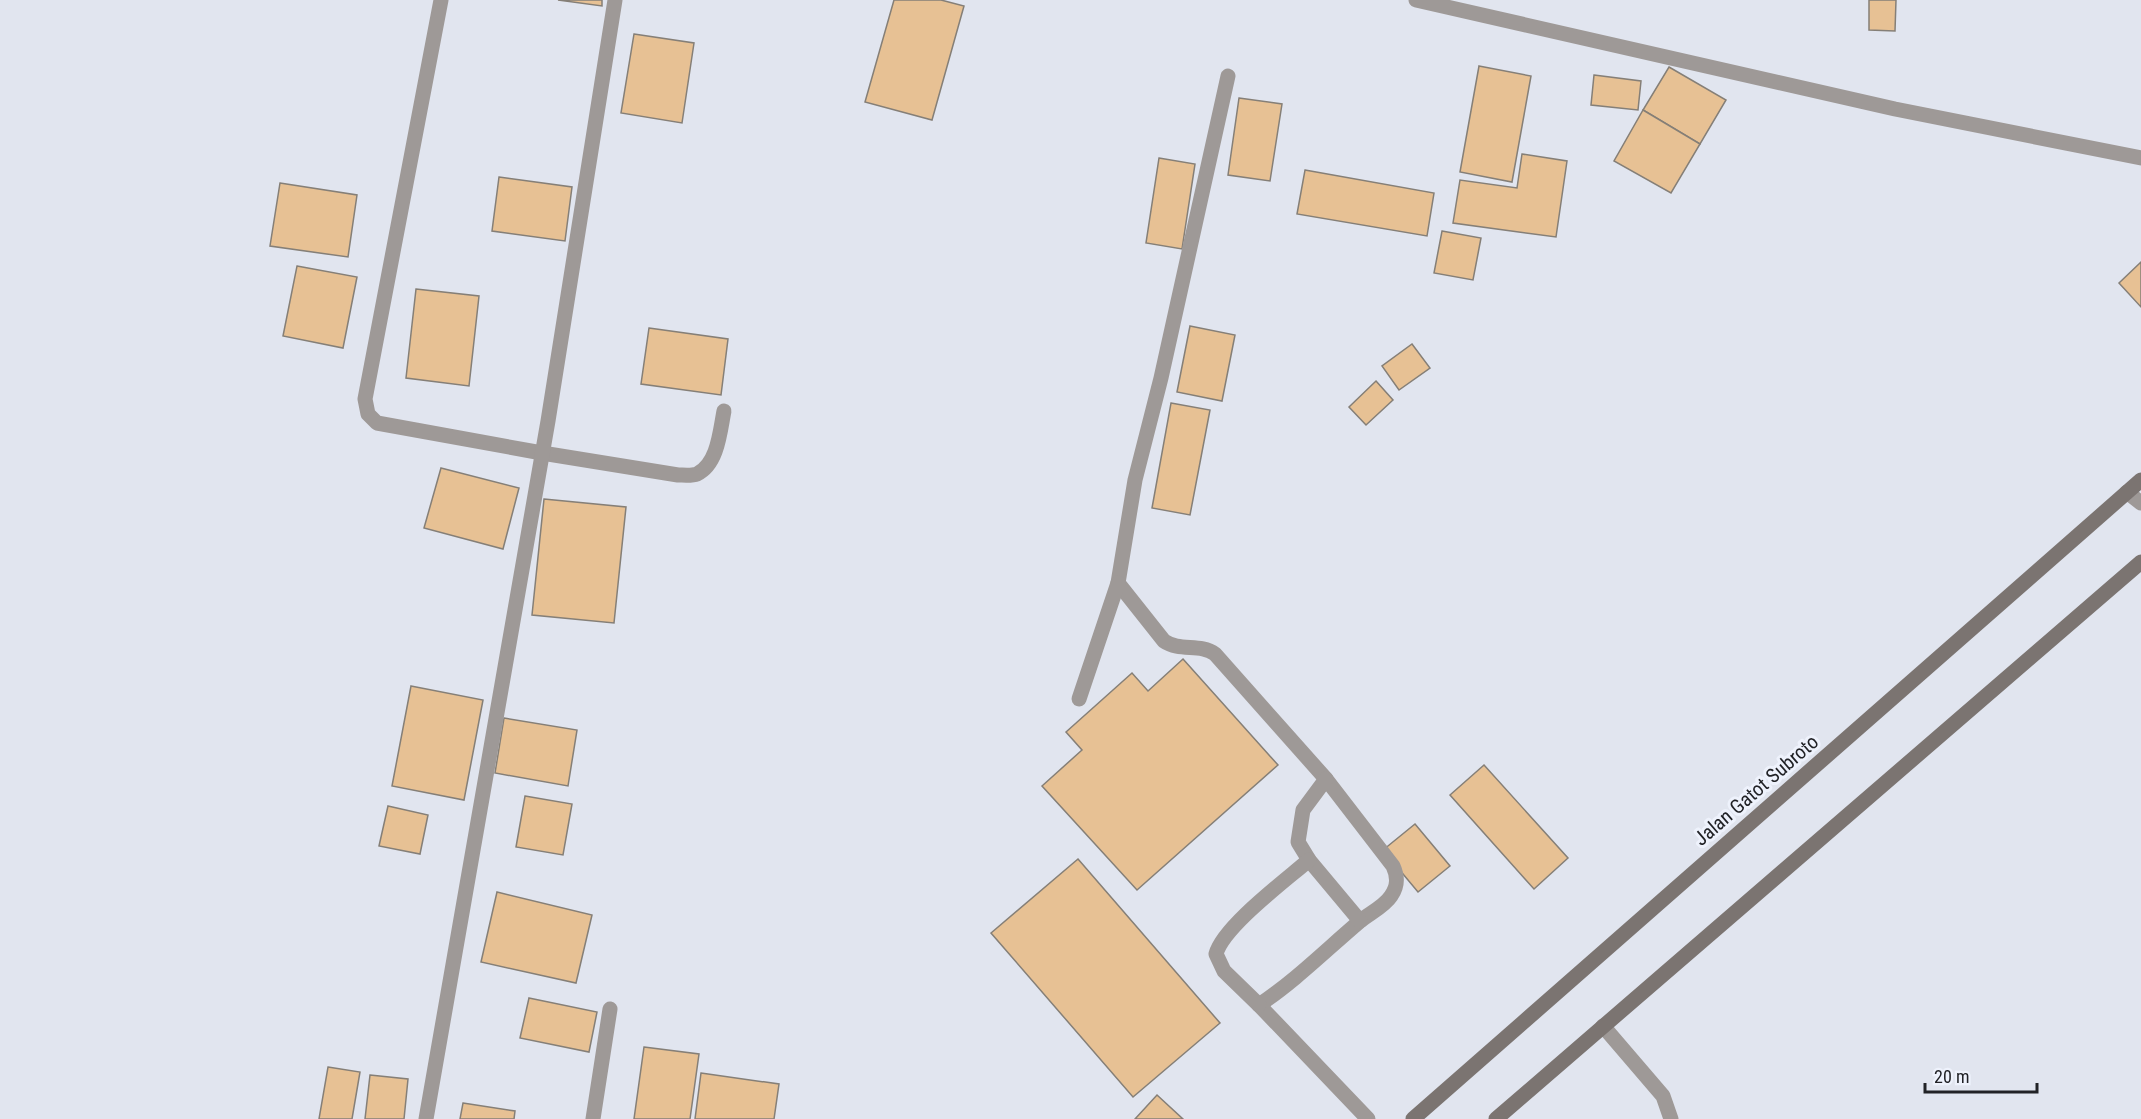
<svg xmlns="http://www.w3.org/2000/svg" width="2141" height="1119" viewBox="0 0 2141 1119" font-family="'Roboto Condensed',sans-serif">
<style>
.building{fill:#e7c194;stroke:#857f77;stroke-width:1.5}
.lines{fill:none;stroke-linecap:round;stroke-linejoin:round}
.lane{stroke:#9e9997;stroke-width:15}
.street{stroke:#9e9997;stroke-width:15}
.secondary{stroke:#7b7471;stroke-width:15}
.labels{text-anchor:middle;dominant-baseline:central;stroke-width:6;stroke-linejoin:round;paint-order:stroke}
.street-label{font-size:20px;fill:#212226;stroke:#eef2fc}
</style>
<rect width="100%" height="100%" fill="#e1e5ef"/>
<!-- building -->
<g class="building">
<polygon points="558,0 602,0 602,6"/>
<polygon points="894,0 941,0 964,6 932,120 865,102"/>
<polygon points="1869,0 1896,0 1895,31 1869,30"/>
<polygon points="634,34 694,43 682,123 621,113"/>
<polygon points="1479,66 1531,76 1512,182 1460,172"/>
<polygon points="1669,67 1726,100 1700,144 1643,110"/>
<polygon points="1594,75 1641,81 1638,110 1591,105"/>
<polygon points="1239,98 1282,104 1270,181 1228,175"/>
<polygon points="1643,110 1700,144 1671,193 1614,161"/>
<polygon points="1522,154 1567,161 1556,237 1453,223 1460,180 1517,188"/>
<polygon points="1159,158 1195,164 1182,249 1146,243"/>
<polygon points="1305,170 1434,193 1427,236 1297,214"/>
<polygon points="499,177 572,187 565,241 492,231"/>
<polygon points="280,183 357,195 348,257 270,246"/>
<polygon points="1442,231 1481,238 1473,280 1434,273"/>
<polygon points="2141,262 2141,307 2119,283"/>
<polygon points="297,266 357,277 343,348 283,336"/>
<polygon points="416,289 479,296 469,386 406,378"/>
<polygon points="1190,326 1235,335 1222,401 1177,392"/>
<polygon points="649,328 728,339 721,395 641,384"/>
<polygon points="1412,344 1430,368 1399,390 1382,366"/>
<polygon points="1376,381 1393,400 1366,425 1349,407"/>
<polygon points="1171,403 1210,410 1190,515 1152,508"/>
<polygon points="441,468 519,488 503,549 424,528"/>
<polygon points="544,499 626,507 614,623 532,615"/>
<polygon points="1183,659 1278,765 1137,890 1042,786 1082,750 1066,732 1132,673 1148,691"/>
<polygon points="411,686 483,700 464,800 392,786"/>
<polygon points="504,718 577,730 568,786 495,773"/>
<polygon points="1484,765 1568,858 1534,889 1450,795"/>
<polygon points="525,796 572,804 563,855 516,847"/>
<polygon points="388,806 428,815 420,854 379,846"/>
<polygon points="1415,824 1450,866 1418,892 1383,850"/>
<polygon points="1078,859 1220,1023 1133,1097 991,933"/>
<polygon points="497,892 592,915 576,983 481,962"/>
<polygon points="529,998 597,1012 589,1052 520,1038"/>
<polygon points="644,1047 699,1054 690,1119 634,1119"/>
<polygon points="328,1067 360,1072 352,1119 319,1119"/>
<polygon points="701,1073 779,1084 774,1119 695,1119"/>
<polygon points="370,1075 408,1079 404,1119 365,1119"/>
<polygon points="1157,1095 1183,1119 1135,1119"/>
<polygon points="463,1103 515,1111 514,1119 460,1119"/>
</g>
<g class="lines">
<!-- lane -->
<g class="lane">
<path d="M 1228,76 L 1161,378 L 1135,480 L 1118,583 L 1164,641 C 1180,652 1200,643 1215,654 L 1326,779 L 1393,866 C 1398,877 1398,886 1391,896 C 1384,907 1368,914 1359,922 C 1326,950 1295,981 1259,1005 L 1368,1119"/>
<path d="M 542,453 L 678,475 C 683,475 692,476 697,474 C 718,464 720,431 724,411"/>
<polyline points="1079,699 1118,583"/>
<polyline points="1326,779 1303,810 1298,842 1309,860 1360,921"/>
<path d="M 1259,1005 L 1224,971 L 1216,954 C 1223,927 1286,880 1309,860"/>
</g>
<!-- street -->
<g class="street">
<polyline points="441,0 365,399 368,414 377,423 542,453"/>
<polyline points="1416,0 1895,109 2141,158"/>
<polyline points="2127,492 2141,503"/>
<polyline points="1603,1026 1663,1096 1671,1119"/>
<polyline points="426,1119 548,421 615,0"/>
<polyline points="593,1119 610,1009"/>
</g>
<!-- secondary -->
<g class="secondary">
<polyline points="1413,1119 2141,480"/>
<polyline points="1496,1119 2141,562"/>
</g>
</g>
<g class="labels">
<!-- street labels -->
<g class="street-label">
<text transform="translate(1756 790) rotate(-41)">Jalan Gatot Subroto</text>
</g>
</g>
<!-- scale -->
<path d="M1925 1083v9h112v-9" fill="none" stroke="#212226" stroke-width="3"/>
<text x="1934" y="1083" font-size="18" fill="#212226" stroke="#eef2fc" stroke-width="4.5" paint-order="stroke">20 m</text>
</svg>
